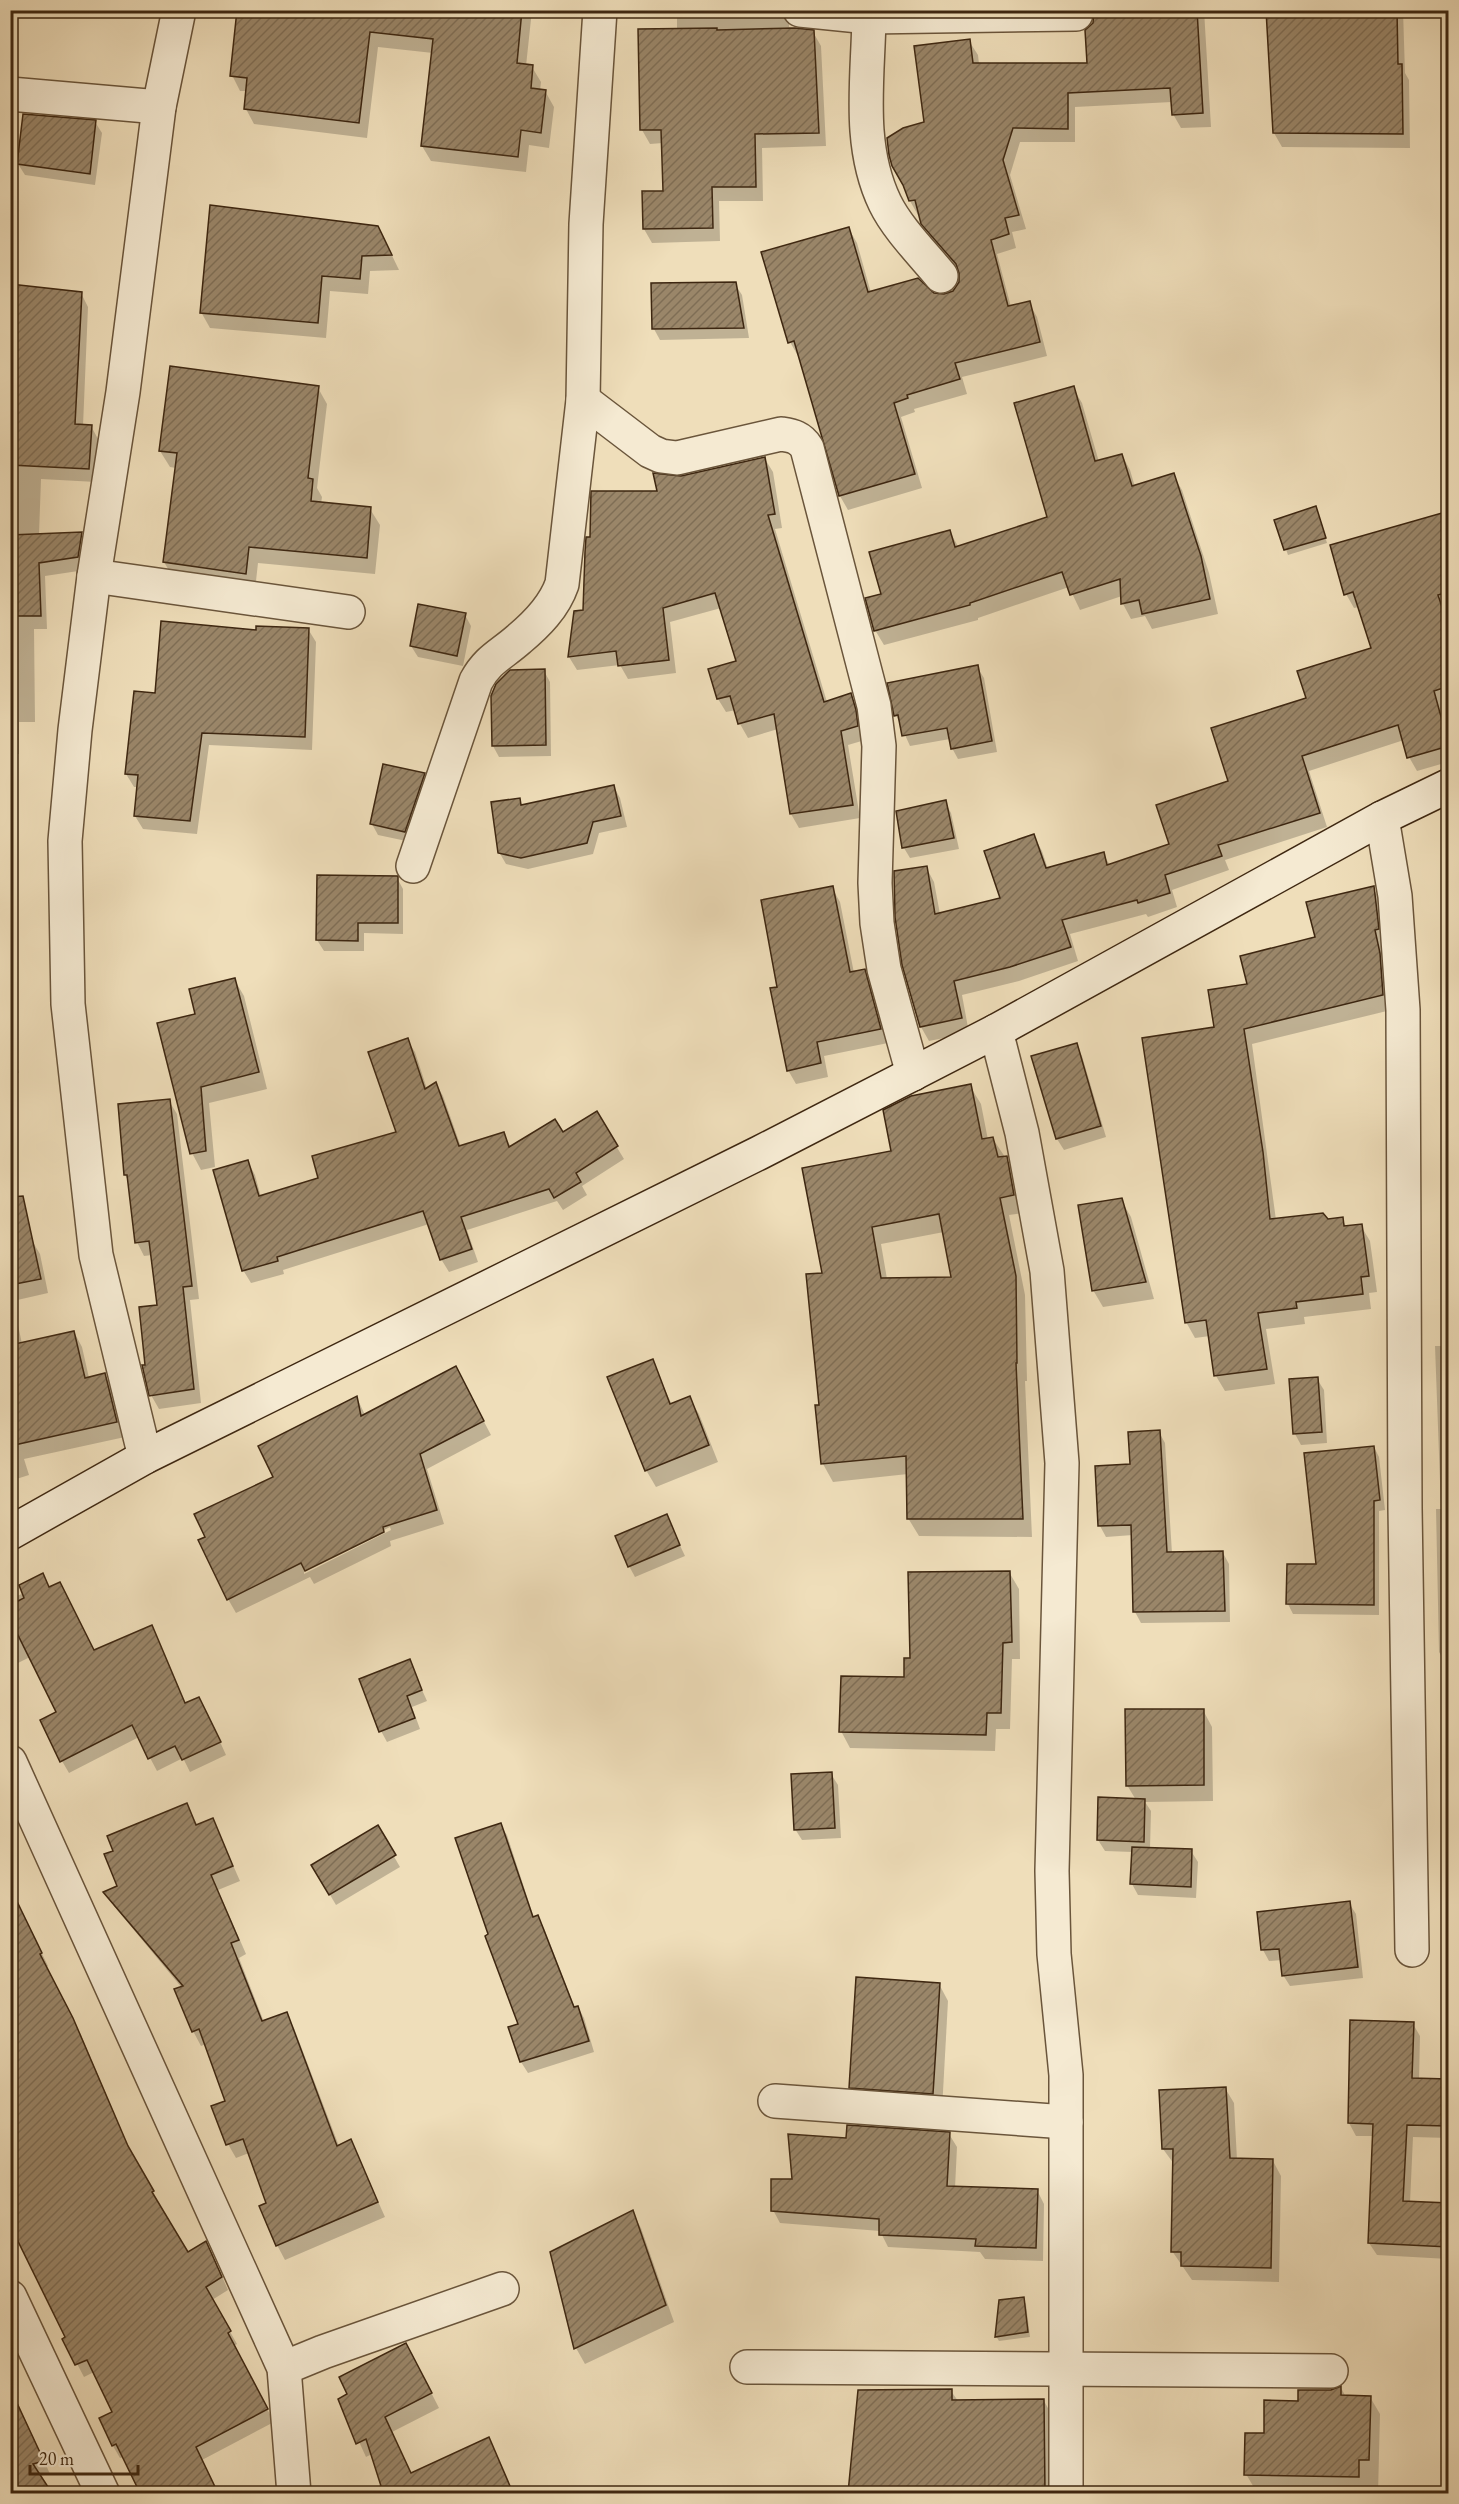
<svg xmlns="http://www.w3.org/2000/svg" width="1459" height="2504" viewBox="0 0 1459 2504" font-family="'EB Garamond',serif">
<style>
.shadow{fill:#0003;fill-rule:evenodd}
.building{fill:url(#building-hatch);stroke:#3e2711;stroke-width:1.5;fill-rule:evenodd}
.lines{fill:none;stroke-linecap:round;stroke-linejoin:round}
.street-casing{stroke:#6a553b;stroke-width:36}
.secondary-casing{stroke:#3e2711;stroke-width:36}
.street{stroke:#f5ead2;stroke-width:33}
.secondary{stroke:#f5ead2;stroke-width:33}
</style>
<defs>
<pattern id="building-hatch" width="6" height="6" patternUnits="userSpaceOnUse" patternTransform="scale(1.5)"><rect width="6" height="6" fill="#9a8669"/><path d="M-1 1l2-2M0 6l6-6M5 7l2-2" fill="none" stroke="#7f6e55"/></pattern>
</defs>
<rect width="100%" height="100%" fill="#efdeba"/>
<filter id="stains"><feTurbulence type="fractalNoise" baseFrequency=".00333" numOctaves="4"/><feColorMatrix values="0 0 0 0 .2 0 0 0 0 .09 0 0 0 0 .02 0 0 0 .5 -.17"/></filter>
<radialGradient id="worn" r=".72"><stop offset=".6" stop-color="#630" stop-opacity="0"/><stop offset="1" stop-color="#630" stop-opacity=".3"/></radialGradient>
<!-- shadow -->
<g class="shadow">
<polygon points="338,10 532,10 526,66 532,67 541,82 540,91 545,91 554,107 549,148 529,145 526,172 431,161 422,146 433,53 378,47 367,138 254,124 246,109 247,91 240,91 232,75"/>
<polygon points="677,10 795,10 789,22 789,27 813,32 821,46 826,146 762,148 763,201 719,201 720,241 652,243 644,229 664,192 663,143 650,144 642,130 677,30"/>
<polygon points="1157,10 1204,10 1211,127 1181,128 1173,114 1172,102 1075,107 1075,142 1020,142 1010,175 1026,229 1012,232 1016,248 997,254 1011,307 1029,303 1037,317 1047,356 962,377 967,394 914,409 915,412 901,417 922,488 848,510 840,496 800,356 798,356 790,342 763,254 849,229 857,243 871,293 944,296 954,292 960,282 961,273 931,238 920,214 918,215 910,201 925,123 969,41 978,55 979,64 1089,64"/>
<polygon points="1268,10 1403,10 1405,73 1409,80 1410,148 1282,147 1274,133"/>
<polygon points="95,122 102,133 95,185 25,175 18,164"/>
<polygon points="386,243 399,270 370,271 368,294 330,291 326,338 210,328 201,312"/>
<polygon points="735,284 742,295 749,338 660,340 654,329"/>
<polygon points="10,286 81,293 88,307 83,426 91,426 98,439 96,482 41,479 39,535 81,534 89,547 85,570 45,576 47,629 34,629 35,722 19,722 19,754 10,754"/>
<polygon points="318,388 327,404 317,488 322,497 321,504 370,509 380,525 375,574 258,563 255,590 174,579 164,562 176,468 170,467 160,451"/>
<polygon points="1073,388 1082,403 1099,462 1122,455 1130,470 1135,487 1173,475 1182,490 1209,573 1218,614 1152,629 1145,616 1131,619 1123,604 1122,596 1080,610 1069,587 978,618 978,620 884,645 875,630 882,595 950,532 959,548 1049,518"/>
<polygon points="765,459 773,472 782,528 775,529 827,702 851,695 859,709 865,740 848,745 860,818 799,828 791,814 778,729 748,738 740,724 736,710 726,712 718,699 738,662 721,608 670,622 676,673 628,679 620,665 577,670 569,657 585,611 591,538 681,478"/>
<polygon points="1316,508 1327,543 1288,555 1276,521"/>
<polygon points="1448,513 1448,762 1417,771 1409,757 1404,740 1309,771 1327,827 1225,860 1229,870 1172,890 1177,907 1148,917 1146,914 1070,934 1078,961 1019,981 962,995 969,1033 929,1041 921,1027 926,867 934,882 940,914 1002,899 1034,836 1042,851 1048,869 1103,854 1110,865 1171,845 1307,699 1372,649 1359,607 1354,608 1346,594"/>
<polygon points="465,615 471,626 463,666 418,657 411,646"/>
<polygon points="308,629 316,642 312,750 209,745 197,834 143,829 135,816 138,787 134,787 126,774 156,695 258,632"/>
<polygon points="977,667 984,678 997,752 958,759 952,748 950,739 910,746 896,715"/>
<polygon points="544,671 550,682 551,756 499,757 493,746"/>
<polygon points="424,775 430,786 411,842 378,835 372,824"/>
<polygon points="614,787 620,798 627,827 599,833 593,854 528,869 506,864 499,852 519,800 523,806"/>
<polygon points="945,802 951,813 959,849 910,858 904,848"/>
<polygon points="397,878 403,889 403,934 364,933 364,951 324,951 317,940"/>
<polygon points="832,888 840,902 854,973 864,971 872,985 888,1043 824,1056 828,1077 796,1084 788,1070 779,988"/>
<polygon points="1373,888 1382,903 1391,1010 1252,1044 1276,1220 1342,1219 1347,1228 1361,1226 1370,1241 1377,1292 1369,1293 1371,1309 1304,1317 1305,1324 1266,1329 1275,1384 1225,1391 1216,1376 1210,1336 1195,1338 1186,1322 1216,1028 1248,986 1317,938"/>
<polygon points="1448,919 1448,968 1446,920"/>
<polygon points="234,979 244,996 267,1089 209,1103 215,1167 201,1170 192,1153 197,1015"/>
<polygon points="10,1037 19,1073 10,1075"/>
<polygon points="407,1040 415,1052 427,1089 436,1084 443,1096 461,1147 503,1133 511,1147 563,1134 596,1113 624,1159 582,1186 587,1195 563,1210 557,1201 467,1230 478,1262 449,1272 441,1259 429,1224 283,1270 284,1274 251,1283 243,1270 248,1162 255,1175 261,1197 320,1179 398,1132"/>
<polygon points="1076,1045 1082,1056 1106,1137 1064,1150 1057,1139 1033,1057"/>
<path d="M 970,1086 L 981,1104 L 988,1140 L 993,1139 L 1017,1175 L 1023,1213 L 1009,1215 L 1025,1295 L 1027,1381 L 1025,1381 L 1032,1537 L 919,1536 L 908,1518 L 908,1474 L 833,1482 L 823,1464 L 821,1406 L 823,1274 L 893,1152 ZM 944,1232 L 952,1278 L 887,1279 L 881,1244 Z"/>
<polygon points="169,1101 177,1114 199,1299 190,1300 201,1403 159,1409 151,1395 147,1366 158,1306 152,1255 144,1256 137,1242 129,1182 125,1175 119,1105"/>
<polygon points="1121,1200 1131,1217 1154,1299 1103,1307 1093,1290"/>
<polygon points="31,1239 40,1254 48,1293 13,1301 22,1344 74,1332 82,1347 89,1378 105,1375 113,1389 125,1437 24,1459 29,1475 10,1481 10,1244"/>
<polygon points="1448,1246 1448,1307 1446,1247"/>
<polygon points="1435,1346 1448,1346 1448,1667 1439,1652 1436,1509 1441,1509"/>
<polygon points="652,1361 672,1405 689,1398 699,1414 718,1462 656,1487 646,1470"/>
<polygon points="1317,1379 1324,1390 1327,1443 1301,1445 1295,1434"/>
<path d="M 463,1382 L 491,1435 L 427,1469 L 444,1524 L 390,1541 L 391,1546 L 314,1584 L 310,1577 L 236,1613 L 228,1599 L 207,1538 L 275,1477 L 357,1398 L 365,1415 ZM 390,1527 L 391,1530 L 304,1574 L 304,1570 Z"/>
<polygon points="1159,1432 1165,1443 1172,1553 1223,1553 1229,1564 1230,1622 1141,1623 1135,1612 1133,1535 1106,1537 1100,1526 1096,1468 1132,1466"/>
<polygon points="1374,1447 1379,1457 1385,1510 1379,1511 1379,1615 1293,1614 1288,1604 1318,1566"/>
<polygon points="666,1516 685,1556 635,1577 629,1566"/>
<polygon points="1009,1572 1019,1589 1020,1659 1012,1659 1010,1729 996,1729 995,1751 850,1748 841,1731 905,1678 912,1660"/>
<polygon points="50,1589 94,1651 151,1627 186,1705 206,1711 226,1755 190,1772 183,1758 157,1771 139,1737 69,1773 62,1761 58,1713 30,1657 10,1667 10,1599 24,1593"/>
<polygon points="409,1661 427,1701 412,1707 420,1729 387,1742 381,1731"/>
<polygon points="1203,1710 1212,1727 1213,1801 1145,1802 1151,1811 1150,1849 1191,1851 1198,1862 1196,1898 1138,1895 1132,1884 1133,1852 1105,1851 1098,1840 1136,1800 1127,1785"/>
<polygon points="831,1774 838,1785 841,1838 802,1840 795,1829"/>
<polygon points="187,1805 198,1826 213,1820 240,1881 218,1890 246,1954 239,1958 264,2022 286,2014 294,2028 339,2146 351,2141 385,2217 285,2260 277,2245 268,2204 249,2153 236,2158 228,2144 227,2102 206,2044 201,2046 193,2031 182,1988 114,1906 106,1892 119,1887 115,1852"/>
<polygon points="500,1825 507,1835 534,1918 537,1917 544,1928 575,2008 578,2007 584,2018 594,2052 528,2073 521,2062 510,2028 520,2025"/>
<polygon points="377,1827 400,1867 336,1905 313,1866"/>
<polygon points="10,1888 48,1966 46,1968 81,2035 134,2160 158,2205 187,2254 206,2243 213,2256 228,2290 212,2300 237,2344 234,2346 274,2422 202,2460 218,2494 142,2494 124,2457 120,2458 113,2446 101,2419 114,2413 94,2372 84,2377 64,2339 67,2338"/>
<polygon points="1349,1903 1356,1914 1363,1978 1290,1986 1283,1975 1282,1960 1269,1961 1263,1950"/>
<polygon points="939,1984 948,2001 942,2110 860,2104 851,2087"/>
<polygon points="1413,2024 1420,2036 1419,2080 1448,2080 1448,2138 1413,2137 1410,2203 1448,2205 1448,2259 1377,2255 1369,2243 1374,2136 1356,2136 1349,2123"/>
<polygon points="1225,2088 1234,2103 1237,2160 1273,2161 1281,2176 1279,2282 1192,2280 1172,2251 1174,2164 1163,2149"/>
<polygon points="949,2134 957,2147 955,2188 1037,2190 1044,2204 1043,2261 985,2259 980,2252 888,2247 880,2231 780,2223 773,2210 794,2180"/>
<polygon points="632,2212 641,2228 674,2322 585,2364 576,2348"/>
<polygon points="1023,2299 1026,2304 1030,2337 999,2341 996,2336"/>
<polygon points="414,2359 439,2408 392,2432 411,2474 489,2439 513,2494 385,2494 372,2454 366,2457 340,2400"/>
<polygon points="10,2386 50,2474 39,2476 50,2494 10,2494"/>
<polygon points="1341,2388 1346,2397 1370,2397 1380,2414 1378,2494 1256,2491 1246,2474 1265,2435 1331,2391"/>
<polygon points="951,2391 958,2401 1044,2401 1053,2417 1054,2494 817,2494 818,2486 849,2493"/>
</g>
<!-- building -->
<g class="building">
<polygon points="237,10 522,10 517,63 533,65 531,88 546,90 541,133 521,130 518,157 421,146 433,39 370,32 359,123 244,109 247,78 230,76"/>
<polygon points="1094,10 1197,10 1203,113 1172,115 1170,88 1068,93 1068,129 1013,128 1003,160 1019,215 1005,218 1009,234 991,240 1008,306 1030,301 1040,342 955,363 960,379 907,395 908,398 894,403 915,474 839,496 794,341 788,343 761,252 849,227 868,292 918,278 934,293 944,294 953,291 959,282 959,273 956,264 921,224 915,200 909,201 903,185 892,166 889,155 887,138 903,128 924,122 914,46 970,39 973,63 1087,63 1085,30 1093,23"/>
<polygon points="1266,10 1397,10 1398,64 1402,64 1403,134 1273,133"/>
<polygon points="717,28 717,30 795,28 814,30 819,133 755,134 756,187 712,187 713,228 643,229 642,191 663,191 661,130 640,130 638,29"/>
<polygon points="23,114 96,120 90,174 17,164"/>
<polygon points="210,205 378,226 392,255 362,256 360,279 322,276 318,323 200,313"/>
<polygon points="736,282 744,328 652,329 651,283"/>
<polygon points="10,284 82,292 75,424 92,425 89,469 10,465"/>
<polygon points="170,366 319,386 308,478 313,479 311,501 371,507 367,558 249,547 246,574 163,562 177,453 159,451"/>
<polygon points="1074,386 1095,461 1122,454 1132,486 1174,473 1201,556 1210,599 1142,614 1139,600 1121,604 1120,579 1070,595 1062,572 970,603 970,605 874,631 865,598 881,594 869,552 950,530 955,547 1047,517 1014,403"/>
<polygon points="765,457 775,514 768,515 824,702 851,693 856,710 858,726 841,731 853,805 790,814 774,714 738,724 730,696 717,699 708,669 736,661 715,593 663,608 669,660 618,666 616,651 568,657 574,611 583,610 585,552 586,537 590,537 591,491 657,491 653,473 681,476"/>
<polygon points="1316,506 1326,538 1284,550 1274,520"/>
<polygon points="1449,511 1449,592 1438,595 1449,628 1449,686 1434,691 1449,746 1407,758 1398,725 1302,756 1320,813 1218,845 1222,856 1165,875 1170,893 1138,903 1137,900 1062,920 1071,947 1010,967 954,981 962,1018 920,1027 902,965 895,917 894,871 927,866 935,914 1000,898 984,851 1034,834 1046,868 1104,852 1107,865 1169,844 1156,805 1228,781 1211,728 1306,698 1297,671 1371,648 1353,592 1344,595 1330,545"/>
<polygon points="82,532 78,557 39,563 41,616 10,616 10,535"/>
<polygon points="418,604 466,613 457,656 410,646"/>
<polygon points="161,621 256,630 256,626 309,628 305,737 202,733 190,821 134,816 138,775 125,774 134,691 155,693"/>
<polygon points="978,665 992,741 951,749 947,728 902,736 898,715 894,716 887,683"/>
<polygon points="545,669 546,745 492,746 491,696 496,684 510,670"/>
<polygon points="383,764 425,773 405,832 370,824"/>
<polygon points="614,785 621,816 593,822 587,843 521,858 498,853 491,802 520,798 521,805"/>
<polygon points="946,800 954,838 902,848 896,811"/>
<polygon points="317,875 398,876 398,923 358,923 358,941 316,940"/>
<polygon points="833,886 850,972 865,969 881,1029 817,1042 821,1063 787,1071 770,988 777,987 761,900"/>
<polygon points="1374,886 1379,929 1375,930 1380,953 1383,995 1244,1029 1263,1152 1270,1219 1323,1213 1328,1219 1343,1217 1344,1226 1362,1224 1369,1276 1361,1277 1363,1294 1296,1302 1297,1308 1258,1313 1267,1369 1214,1376 1206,1320 1185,1323 1142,1038 1214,1027 1208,990 1247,984 1240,956 1315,937 1306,902"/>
<polygon points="235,978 259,1072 201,1087 206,1151 190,1154 157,1023 195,1014 189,989"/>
<polygon points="408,1038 425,1089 436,1082 459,1146 504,1132 509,1147 555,1119 563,1132 597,1111 618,1146 576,1173 581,1182 554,1198 549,1189 461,1217 472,1249 440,1260 423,1211 277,1257 278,1261 242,1271 213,1170 248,1160 259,1196 318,1178 312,1156 396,1132 368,1052"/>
<polygon points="1077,1043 1101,1126 1056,1139 1031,1056"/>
<path d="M 971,1084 L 982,1139 L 993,1137 L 998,1157 L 1007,1156 L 1014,1195 L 1000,1198 L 1016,1276 L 1017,1363 L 1016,1363 L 1023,1519 L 907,1519 L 906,1456 L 821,1464 L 815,1405 L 819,1405 L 806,1274 L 822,1273 L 802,1168 L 891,1151 L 883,1110 L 911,1096 ZM 939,1214 L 951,1277 L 881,1278 L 872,1227 Z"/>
<polygon points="170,1099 192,1286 183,1287 194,1389 149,1396 142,1365 145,1365 139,1307 157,1305 149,1241 135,1243 127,1175 124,1175 118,1104"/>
<polygon points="23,1196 41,1279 10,1285 10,1197"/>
<polygon points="1122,1198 1146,1282 1092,1291 1078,1205"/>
<polygon points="74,1331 85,1378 105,1373 117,1422 10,1446 10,1345"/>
<polygon points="653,1359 670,1404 690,1396 709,1445 645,1471 607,1377"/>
<polygon points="456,1366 484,1421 420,1454 437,1510 383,1527 384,1532 305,1571 301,1563 227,1600 198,1540 205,1537 194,1514 273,1477 258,1446 357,1396 361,1416"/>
<polygon points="1318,1377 1322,1432 1293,1434 1289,1379"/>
<polygon points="1160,1430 1167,1552 1223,1551 1225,1611 1133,1612 1131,1525 1098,1526 1095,1466 1130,1464 1128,1432"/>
<polygon points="1374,1446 1380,1500 1374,1501 1374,1605 1286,1604 1287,1564 1316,1564 1304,1453"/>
<polygon points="667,1514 680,1545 628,1567 615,1536"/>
<polygon points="1010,1571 1012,1642 1003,1643 1001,1713 987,1713 986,1735 839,1732 841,1676 904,1677 904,1658 910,1658 908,1572"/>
<polygon points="43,1573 49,1587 60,1582 94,1650 152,1625 185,1703 199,1697 221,1742 182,1760 175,1746 148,1759 132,1725 60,1762 40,1720 56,1712 10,1619 10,1605 24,1598 19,1585"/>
<polygon points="410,1659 422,1690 407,1696 415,1718 379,1732 359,1679"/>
<polygon points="1125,1709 1204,1709 1204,1785 1126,1786"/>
<polygon points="832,1772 835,1828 794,1830 791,1774"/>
<polygon points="1098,1797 1145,1799 1144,1842 1097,1840"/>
<polygon points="187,1803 196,1825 213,1818 233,1866 211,1875 239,1940 231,1943 262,2021 287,2012 337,2146 351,2139 378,2202 276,2246 259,2206 266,2203 243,2139 226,2145 211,2106 225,2101 199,2029 192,2032 174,1989 183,1986 103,1892 117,1886 104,1854 113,1851 107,1836"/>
<polygon points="501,1823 533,1917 538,1915 574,2007 578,2006 589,2041 520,2062 508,2027 518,2024 485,1936 488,1934 455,1838"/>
<polygon points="378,1825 396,1855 329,1895 311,1865"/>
<polygon points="1132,1847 1192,1849 1191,1887 1130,1884"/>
<polygon points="10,1887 42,1953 40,1954 73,2018 128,2146 154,2191 152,2192 188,2252 206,2241 222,2277 206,2287 231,2331 228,2333 268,2409 196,2447 218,2493 140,2493 116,2444 112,2446 99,2418 112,2412 87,2360 75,2365 62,2339 65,2337 10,2225"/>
<polygon points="1350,1901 1358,1967 1282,1976 1279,1949 1261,1950 1257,1912"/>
<polygon points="856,1977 940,1983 933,2094 849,2088"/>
<polygon points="1350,2020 1414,2022 1412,2078 1448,2079 1447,2126 1407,2125 1403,2201 1449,2203 1449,2247 1368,2243 1373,2124 1348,2123"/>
<polygon points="1226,2087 1230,2158 1273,2159 1271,2268 1181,2266 1181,2252 1171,2252 1173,2149 1162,2149 1159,2090"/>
<polygon points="847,2125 950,2132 947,2186 1038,2189 1036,2248 975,2246 976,2239 879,2235 879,2219 771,2211 771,2179 792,2179 788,2134 846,2138"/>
<polygon points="633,2210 666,2305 574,2349 550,2252"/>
<polygon points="1024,2297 1028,2332 995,2337 999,2300"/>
<polygon points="406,2343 432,2393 385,2417 411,2473 489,2437 513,2493 365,2493 381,2486 366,2439 356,2444 338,2399 347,2394 339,2377"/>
<polygon points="1341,2386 1341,2395 1371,2396 1369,2460 1359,2460 1359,2477 1244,2475 1245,2433 1264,2433 1264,2400 1298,2401 1298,2390 1331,2390"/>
<polygon points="10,2388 44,2461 33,2464 52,2493 10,2493"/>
<polygon points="952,2389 952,2400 1044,2399 1045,2493 848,2493 858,2390"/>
</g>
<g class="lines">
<!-- street casing -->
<g class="street-casing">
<g id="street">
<polyline points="800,10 869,17 1076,14"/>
<path d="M 869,17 C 868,79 857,145 885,203 C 897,228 923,254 941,276"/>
<polyline points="10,94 159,107"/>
<path d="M 583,400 L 650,451 L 661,456 L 677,458 L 781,434 C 793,436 800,437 807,448 L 874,706 L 879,746 L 875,883 L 877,923 L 884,969 L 913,1074"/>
<polyline points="94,576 348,612"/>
<polyline points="1382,818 1395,896 1403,1010 1405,1508 1412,1950"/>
<path d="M 413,866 L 476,681 C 488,659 501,655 519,639 C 537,624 554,607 562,584 L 583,400 L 586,224 L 600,10"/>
<polyline points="996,1031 1022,1133 1047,1271 1062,1463 1052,1871 1054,1954 1066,2075 1066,2494"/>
<polyline points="145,1457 96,1255 68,1004 65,841 75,730 94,576 123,392 159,107 179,10"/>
<polyline points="10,1762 284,2368 294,2494"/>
<polyline points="775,2101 1066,2122"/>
<polyline points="10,2297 103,2494"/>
<polyline points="747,2367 1331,2371"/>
<polyline points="284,2368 323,2352 502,2289"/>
</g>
</g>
<!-- secondary casing -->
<g class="secondary-casing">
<polyline id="secondary" points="10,1533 145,1457 759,1153 996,1031 1382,818 1448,786"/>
</g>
<!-- street -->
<use href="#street" class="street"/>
<!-- secondary -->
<use href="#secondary" class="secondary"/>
</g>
<!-- margin -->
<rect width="1459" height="2504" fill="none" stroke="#efdeba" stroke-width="36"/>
<rect x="12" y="12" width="1435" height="2480" fill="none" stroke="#3e2711" stroke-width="3"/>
<rect x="18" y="18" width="1423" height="2468" fill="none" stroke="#3e2711" stroke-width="1.5"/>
<!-- scale -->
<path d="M30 2465v9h108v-9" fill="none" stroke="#3e2711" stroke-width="3"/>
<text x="39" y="2465" font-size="18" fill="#3e2711" stroke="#f5ead2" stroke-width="4.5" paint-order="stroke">20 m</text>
<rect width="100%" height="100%" filter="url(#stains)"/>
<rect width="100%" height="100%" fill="url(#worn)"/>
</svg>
